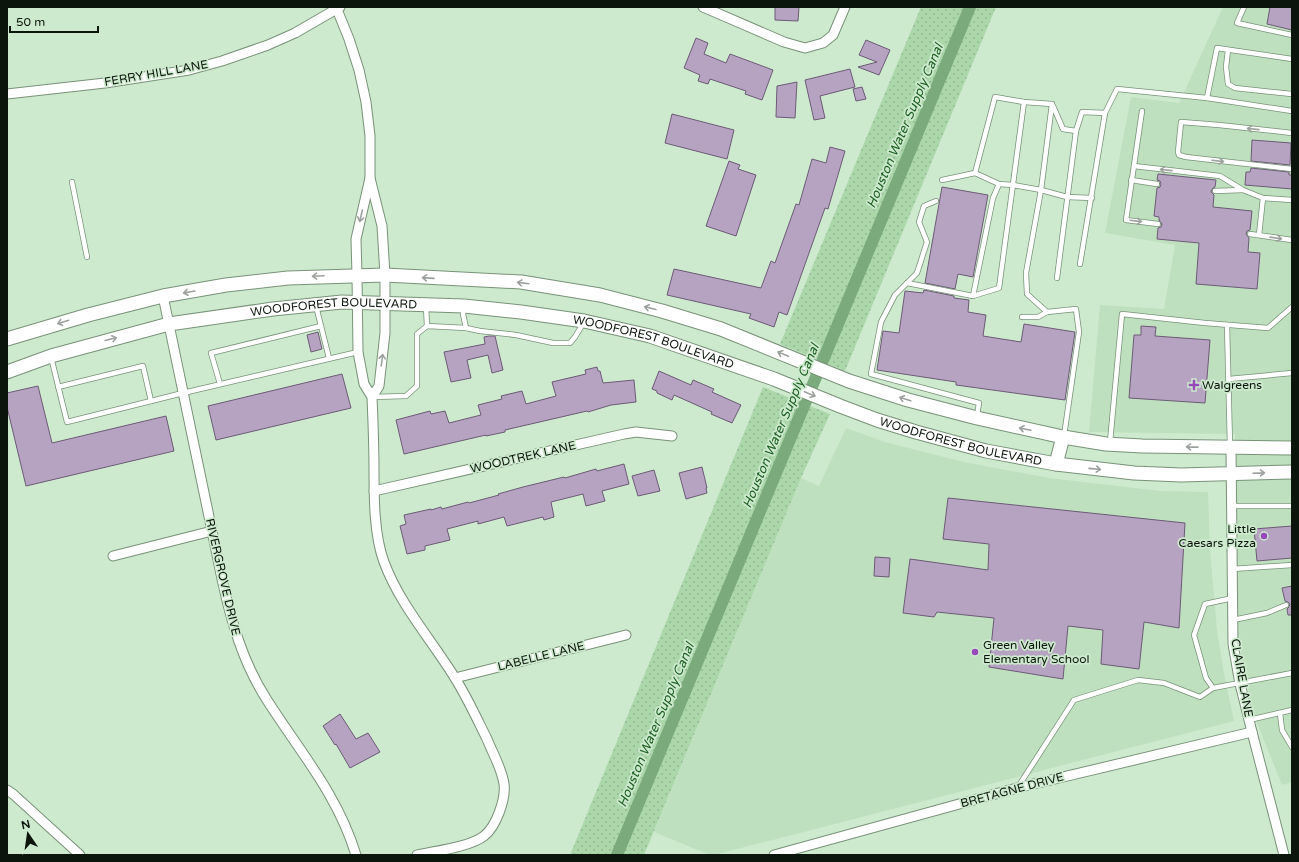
<svg xmlns="http://www.w3.org/2000/svg" width="1299" height="862" viewBox="0 0 1299 862" font-family="'Varela Round',sans-serif">
<style>
.built{fill:#bee0be}
.grass{fill:url(#grass-dots)}
.lines{fill:none;stroke-linecap:round;stroke-linejoin:round}
.canal{stroke:#7baa7c;stroke-width:12}
.building{fill:#b6a3c1;stroke:#6c5a76}
.lane-casing{stroke:#789278;stroke-width:6}
.street-casing{stroke:#789278;stroke-width:11}
.secondary-casing{stroke:#789278;stroke-width:15}
.lane{stroke:#fff;stroke-width:4.5}
.street{stroke:#fff;stroke-width:9}
.secondary{stroke:#fff;stroke-width:13}
.oneway{stroke:#9da19d}
.poi-dot{fill:#9549ba;stroke:#ceeace;stroke-width:1.5}
.labels{text-anchor:middle;dominant-baseline:central;stroke-width:3.5;stroke-linejoin:round;paint-order:stroke}
.street-label{font-size:12px;fill:#0b150b;stroke:#ceeace}
.poi-label{font-size:12px;fill:#0b150b;stroke:#ceeace;text-anchor:start}
.water-label{font-size:13px;font-style:italic;fill:#1e6024;stroke:#ceeace}
</style>
<defs>
<pattern id="grass-dots" width="8" height="8" patternUnits="userSpaceOnUse"><rect width="8" height="8" fill="#abd7ab"/><path d="M2 2h.1M6 6h.1" fill="none" stroke="#92b892" stroke-width="1.8" stroke-linecap="round"/></pattern>
</defs>
<rect width="100%" height="100%" fill="#ceeace"/>
<!-- built -->
<g class="built">
<polygon points="1223,7 1292,7 1292,782 1282,785 1253,713 1237,632 1235,434 1089,432 1100,305 1164,309 1175,245 1105,233 1131,97 1179,103"/>
<polygon points="846,428 885,442 964,462 1049,478 1161,491 1208,492 1210,550 1217,630 1224,674 1234,721 714,855 710,855 654,832 801,478 819,486"/>
</g>
<!-- grass -->
<g class="grass">
<polygon points="921,7 996,7 845,371 780,344"/>
<polygon points="763,387 830,414 801,478 644,855 570,855"/>
</g>
<g class="lines">
<!-- canal -->
<polyline class="canal" points="617,855 970,7"/>
</g>
<!-- building -->
<g class="building">
<polygon points="775,7 799,7 798,21 775,20"/>
<polygon points="1270,7 1292,7 1292,30 1267,24"/>
<polygon points="696,38 708,43 704,54 726,63 730,54 773,70 762,100 745,94 746,91 710,79 708,84 698,81 700,75 684,68"/>
<polygon points="866,40 890,50 879,75 858,67 877,62 859,55"/>
<polygon points="850,69 855,87 820,96 825,118 814,120 805,80"/>
<polygon points="797,82 795,118 776,117 777,86"/>
<polygon points="862,87 866,99 856,101 853,89"/>
<polygon points="672,114 734,130 727,159 665,143"/>
<polygon points="1252,140 1291,143 1290,165 1251,161"/>
<polygon points="830,147 845,151 828,209 825,208 787,315 779,312 774,327 749,318 751,314 667,295 674,269 761,288 771,261 775,263 796,204 799,205 812,159 826,163"/>
<polygon points="729,161 740,165 738,169 756,175 736,236 706,226"/>
<polygon points="1251,168 1289,172 1289,175 1292,175 1292,189 1245,185 1246,172 1250,172"/>
<polygon points="1158,174 1216,180 1215,187 1213,188 1211,191 1212,193 1214,195 1213,207 1252,211 1250,230 1247,231 1246,234 1249,238 1248,252 1260,253 1257,289 1196,284 1199,243 1157,239 1158,228 1161,227 1162,224 1159,220 1159,217 1154,216 1157,188 1160,187 1161,184 1160,181 1157,180"/>
<polygon points="942,187 988,195 973,277 958,274 955,289 925,283"/>
<polygon points="924,290 954,296 954,298 969,300 968,312 986,315 983,336 1021,342 1024,324 1075,332 1065,400 956,385 956,382 877,370 883,331 899,333 905,291 923,293"/>
<polygon points="1141,326 1156,327 1155,336 1210,340 1205,403 1129,398 1134,335 1141,335"/>
<polygon points="318,332 322,349 311,352 307,335"/>
<polygon points="489,336 495,336 503,370 492,373 488,355 467,360 471,378 451,382 444,352 485,344 484,337"/>
<polygon points="597,367 598,371 600,371 603,383 634,380 636,402 611,405 588,412 587,411 505,430 505,432 486,436 486,435 404,454 396,420 430,411 431,414 445,411 449,423 481,415 478,405 502,399 501,396 522,391 526,404 556,396 552,382 586,374 585,370"/>
<polygon points="659,371 691,385 693,380 714,389 712,392 741,405 732,423 711,414 712,412 674,395 672,400 657,393 657,391 652,389"/>
<polygon points="342,374 351,408 216,440 208,406"/>
<polygon points="38,386 52,443 166,416 174,451 26,486 7,407 7,393"/>
<polygon points="624,464 629,484 602,491 605,501 586,506 583,494 551,502 554,517 544,520 543,517 507,526 504,517 478,524 478,521 447,529 450,540 425,546 425,550 407,554 400,526 406,524 404,515 431,509 431,510 441,507 442,509 468,502 469,503 499,495 498,494 523,487 564,477 565,478 596,469 597,471"/>
<polygon points="702,467 707,488 706,488 707,493 686,499 679,473"/>
<polygon points="654,470 660,491 638,496 632,476"/>
<polygon points="948,498 1185,523 1179,628 1144,622 1139,669 1101,664 1103,630 1068,626 1063,679 989,667 994,618 937,612 934,617 903,613 910,559 988,570 989,544 943,539"/>
<polygon points="1292,526 1292,558 1257,561 1254,529"/>
<polygon points="875,557 890,558 889,577 874,576"/>
<polygon points="1292,586 1292,615 1288,615 1287,609 1289,607 1290,604 1288,602 1285,601 1282,588"/>
<polygon points="340,714 356,739 368,733 380,752 350,768 336,744 335,745 323,726"/>
</g>
<g class="lines">
<!-- lane casing -->
<g class="lane-casing">
<g id="lane">
<polyline points="1244,7 1237,23 1292,35"/>
<polyline points="1228,50 1226,67 1228,84 1235,88 1292,94"/>
<polyline points="1207,98 1217,48 1292,59"/>
<polyline points="1052,104 1041,190 1026,273 1027,294 1047,312 1076,309 1079,332 1064,436"/>
<polyline points="1053,106 1063,129 1076,131"/>
<polyline points="1142,111 1126,220 1158,224"/>
<polyline points="1292,133 1219,125 1181,122 1178,152 1179,155 1186,157 1292,169"/>
<polyline points="1134,166 1220,176 1243,190 1263,198 1292,200"/>
<polyline points="975,173 995,97 1024,102 1052,104"/>
<polyline points="942,180 975,173 999,184 1013,185 1041,190 1067,197 1092,198"/>
<polyline points="1131,180 1157,184"/>
<polyline points="72,182 87,257"/>
<polyline points="1215,191 1243,190"/>
<polyline points="936,201 924,206 919,222 927,242 917,273 895,295 881,322 871,374 979,403 977,416"/>
<polyline points="1250,234 1292,240"/>
<polyline points="1259,235 1263,198"/>
<polyline points="1080,264 1105,113 1117,89 1207,98 1292,111"/>
<polyline points="1057,278 1076,131 1082,112 1105,113"/>
<polyline points="907,283 973,296 999,288 1024,102"/>
<polyline points="973,296 993,198 999,184"/>
<polyline points="316,306 329,358"/>
<polyline points="426,306 427,326"/>
<polyline points="464,308 463,314 466,328"/>
<polyline points="1022,317 1038,317 1047,312"/>
<polyline points="1227,325 1230,446"/>
<polyline points="51,357 67,422 183,393 358,352"/>
<polyline points="1229,379 1292,373"/>
<polyline points="220,384 211,353 321,326"/>
<polyline points="58,387 143,366 151,401"/>
<polyline points="372,397 406,396 417,386 417,334 427,326 466,328 480,331 516,335 553,343 570,343 575,337 584,322"/>
<polyline points="1110,442 1122,314 1205,323 1268,328 1292,307"/>
<polyline points="1232,506 1292,506"/>
<polyline points="1232,569 1292,565"/>
<polyline points="1233,598 1205,604 1194,635 1206,678 1213,688 1292,673"/>
<polyline points="1233,620 1267,613 1286,605"/>
<polyline points="1280,713 1282,730 1292,747"/>
<polyline points="1249,720 1292,710"/>
<polyline points="1018,787 1074,700 1138,680 1164,683 1200,697 1213,688"/>
</g>
</g>
<!-- street casing -->
<g class="street-casing">
<g id="street">
<polyline points="336,7 349,39 359,70 366,102 370,136 370,178 382,226 385,275 385,333 379,386 372,397"/>
<polyline points="703,7 784,42 805,48 823,43 833,35 845,7"/>
<polyline points="7,94 105,83 189,70 222,61 268,45 295,33 340,7"/>
<path d="M 370,178 L 356,239 L 357,275 L 358,352 L 364,384 L 372,397 C 373,421 374,445 374,469 C 374,498 374,535 384,562 C 400,605 431,639 455,678 C 467,697 477,719 487,739 C 493,754 502,769 504,784 C 506,799 496,827 484,836 C 470,847 435,851 417,855"/>
<path d="M 163,296 L 222,579 C 231,621 243,663 267,700 C 300,752 338,795 356,855"/>
<polyline points="1231,448 1233,644 1240,684 1252,732 1284,855"/>
<polyline points="374,491 624,434 636,432 672,436"/>
<polyline points="113,556 212,531"/>
<polyline points="455,678 626,635"/>
<polyline points="7,790 13,794 80,855"/>
<polyline points="774,855 1017,788 1252,732"/>
</g>
</g>
<!-- secondary casing -->
<g class="secondary-casing">
<g id="secondary">
<polyline points="7,339 88,315 163,296 226,285 288,278 385,275 521,282 600,295 662,311 721,329 849,381 908,400 977,418 1063,437 1106,444 1142,446 1292,448"/>
<path id="s1" d="M 7,372 L 51,356 L 169,324 L 273,309 L 342,302 L 464,306 L 521,312 L 584,321 L 650,336 L 774,379 L 840,406 L 877,420 L 916,432 L 986,451 L 1056,464 L 1134,473 L 1181,475 L 1292,472"/>
<polyline points="1056,464 1063,437"/>
</g>
</g>
<!-- lane -->
<use href="#lane" class="lane"/>
<!-- street -->
<use href="#street" class="street"/>
<!-- secondary -->
<use href="#secondary" class="secondary"/>
</g>
<!-- one-way arrows -->
<defs><path id="oneway-shaft" d="M-6 0H5M1.5-3L5.5 0L1.5 3" fill="none" stroke-width="1.6" stroke-linecap="round" stroke-linejoin="round"/></defs>
<g class="oneway">
<use href="#oneway-shaft" transform="translate(1253 129) rotate(-174)"/>
<use href="#oneway-shaft" transform="translate(1218 161) rotate(7)"/>
<use href="#oneway-shaft" transform="translate(1166 170) rotate(-174)"/>
<use href="#oneway-shaft" transform="translate(361 216) rotate(103)"/>
<use href="#oneway-shaft" transform="translate(1136 221) rotate(7)"/>
<use href="#oneway-shaft" transform="translate(1276 238) rotate(8)"/>
<use href="#oneway-shaft" transform="translate(318 276) rotate(177)"/>
<use href="#oneway-shaft" transform="translate(428 278) rotate(-176)"/>
<use href="#oneway-shaft" transform="translate(523 283) rotate(-173)"/>
<use href="#oneway-shaft" transform="translate(189 292) rotate(170)"/>
<use href="#oneway-shaft" transform="translate(650 308) rotate(-166)"/>
<use href="#oneway-shaft" transform="translate(63 322) rotate(163)"/>
<use href="#oneway-shaft" transform="translate(111 339) rotate(-14)"/>
<use href="#oneway-shaft" transform="translate(783 354) rotate(-158)"/>
<use href="#oneway-shaft" transform="translate(382 360) rotate(-82)"/>
<use href="#oneway-shaft" transform="translate(810 394) rotate(23)"/>
<use href="#oneway-shaft" transform="translate(905 399) rotate(-163)"/>
<use href="#oneway-shaft" transform="translate(1025 429) rotate(-168)"/>
<use href="#oneway-shaft" transform="translate(1192 447) rotate(-179)"/>
<use href="#oneway-shaft" transform="translate(1095 469) rotate(6)"/>
<use href="#oneway-shaft" transform="translate(1259 473) rotate(-2)"/>
</g>
<!-- markers -->
<g class="poi-dot">
<path d="M1192 379h4v4h4v4h-4v4h-4v-4h-4v-4h4z"/>
<circle cx="1264" cy="536" r="4"/>
<circle cx="975" cy="652" r="4"/>
</g>
<g class="labels">
<!-- street labels -->
<g class="street-label">
<text transform="translate(156 73) rotate(-10)">FERRY HILL LANE</text>
<text stroke="none"><textPath href="#s1" startOffset="335">WOODFOREST BOULEVARD</textPath></text>
<text stroke="none"><textPath href="#s1" startOffset="659">WOODFOREST BOULEVARD</textPath></text>
<text stroke="none"><textPath href="#s1" startOffset="983">WOODFOREST BOULEVARD</textPath></text>
<text transform="translate(523 457) rotate(-13)">WOODTREK LANE</text>
<text transform="translate(223 577) rotate(77)">RIVERGROVE DRIVE</text>
<text transform="translate(541 656) rotate(-14)">LABELLE LANE</text>
<text transform="translate(1242 678) rotate(80)">CLAIRE LANE</text>
<text transform="translate(1012 790) rotate(-15)">BRETAGNE DRIVE</text>
</g>
<!-- poi labels -->
<g class="poi-label">
<text x="1202" y="385">Walgreens</text>
<text x="1256" y="529" text-anchor="end">Little<tspan x="1256" dy="14">Caesars Pizza</tspan></text>
<text x="983" y="645">Green Valley<tspan x="983" dy="14">Elementary School</tspan></text>
</g>
<!-- water labels -->
<g class="water-label">
<text transform="translate(905 126) rotate(-67)">Houston Water Supply Canal</text>
<text transform="translate(781 426) rotate(-67)">Houston Water Supply Canal</text>
<text transform="translate(656 725) rotate(-67)">Houston Water Supply Canal</text>
</g>
</g>
<!-- border -->
<rect width="1299" height="862" fill="none" stroke="#0b150b" stroke-width="16"/>
<!-- north arrow -->
<g transform="translate(28 834) rotate(347)" stroke="#ceeace" stroke-width="3" paint-order="stroke">
<path d="M0-3L7 15L0 10L-7 15Z" fill="#0b150b"/>
<text y="-6" font-size="11" font-weight="bold" text-anchor="middle" fill="#0b150b">N</text>
</g>
<!-- scale -->
<path d="M10 26v6h88v-6" fill="none" stroke="#0b150b" stroke-width="2"/>
<text x="16" y="26" font-size="12" fill="#0b150b" stroke="#ceeace" stroke-width="3" paint-order="stroke">50 m</text>
</svg>
